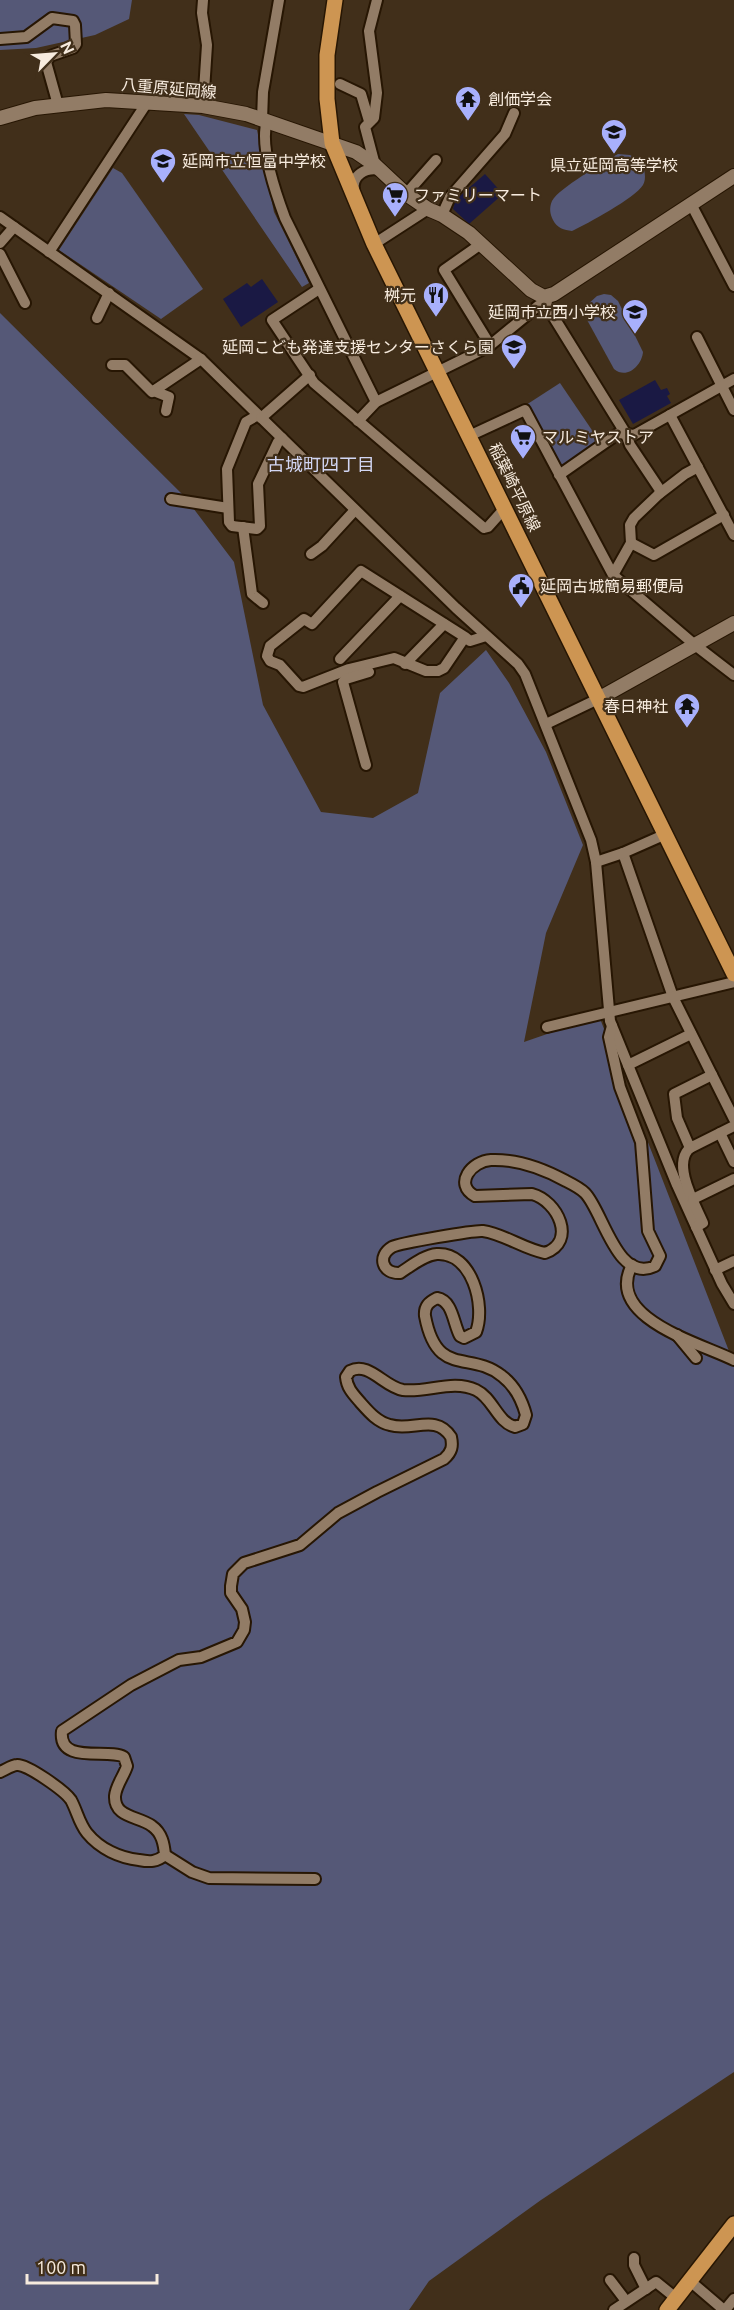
<svg xmlns="http://www.w3.org/2000/svg" width="734" height="2310" viewBox="0 0 734 2310" font-family="Ubuntu,'Noto Sans JP',sans-serif">
<style>
.green{fill:#555877}
.water{fill:#1a1944}
.lines{fill:none;stroke-linecap:round;stroke-linejoin:round}
.street-casing{stroke:#271603;stroke-width:14}
.secondary-casing{stroke:#271603;stroke-width:16}
.primary-casing{stroke:#271603;stroke-width:18}
.street{stroke:#927c66;stroke-width:10}
.secondary{stroke:#927c66;stroke-width:14}
.primary{stroke:#cd9552;stroke-width:15}
.labels{text-anchor:middle;dominant-baseline:central;stroke-width:4.5;stroke-linejoin:round;paint-order:stroke}
.street-label{font-size:16px;fill:#f7ebde;stroke:#412f1a}
.poi-label{font-size:16px;fill:#f7ebde;stroke:#412f1a;text-anchor:start}
.neighbourhood-label{font-size:18px;fill:#d2d6f3;stroke:#412f1a}
</style>
<rect width="100%" height="100%" fill="#412f1a"/>
<!-- green -->
<g class="green">
<polygon points="0,0 132,0 129,19 95,35 36,48 0,50"/>
<polygon points="184,114 199,115 257,130 274,212 309,283 302,287"/>
<path d="M 618,154 L 630,155 L 642,162 C 644,169 647,178 643,185 C 635,198 587,224 572,231 C 564,230 557,228 553,220 C 550,214 549,208 552,201 C 559,188 603,163 618,154 Z"/>
<polygon points="113,168 122,173 203,289 161,319 59,250"/>
<path d="M 604,294 L 611,295 L 618,301 L 643,352 C 642,365 627,380 614,369 L 586,318 L 587,305 L 597,296 Z"/>
<polygon points="0,313 184,496 234,562 263,705 321,812 373,818 418,793 440,693 486,650 509,683 546,752 583,845 546,933 524,1042 599,1016 734,1364 734,2072 541,2200 429,2281 409,2310 0,2310"/>
<polygon points="560,383 600,442 561,468 526,405"/>
</g>
<!-- water -->
<g class="water">
<polygon points="485,174 503,194 469,224 453,209 455,200"/>
<polygon points="262,279 278,302 241,327 223,299 247,283 251,287"/>
<polygon points="655,380 661,390 667,388 670,394 667,396 671,403 633,424 619,400"/>
</g>
<g class="lines">
<!-- street casing -->
<g class="street-casing">
<g id="street">
<polyline points="0,39 26,37 52,18 73,21 75,25 76,44 73,48 50,56 46,62 58,105"/>
<polyline points="340,84 361,94 369,121"/>
<polyline points="203,106 207,45 202,13 203,0"/>
<polyline points="262,120 263,92 279,0"/>
<path d="M 267,121 C 259,146 276,194 285,218 L 376,402"/>
<polyline points="375,165 365,127 374,118 377,93 369,31 377,0"/>
<path d="M 354,191 C 351,175 366,167 380,170"/>
<polyline points="406,194 436,160"/>
<polyline points="691,204 734,286"/>
<polyline points="442,215 450,197 505,134 514,113"/>
<polyline points="0,217 201,359 456,608 518,664 525,674 591,840 596,862 610,1021 677,1185 722,1284 734,1304"/>
<polyline points="0,243 14,227"/>
<polyline points="374,244 428,209"/>
<polyline points="481,244 444,270 490,345"/>
<polyline points="49,252 148,101"/>
<polyline points="0,254 25,303"/>
<polyline points="319,289 272,320 314,383 484,528 488,527 505,508"/>
<polyline points="544,297 548,308 626,434 630,445 660,490 659,494 634,518 630,525 631,543 613,575"/>
<polyline points="97,318 109,293"/>
<polyline points="697,337 734,410"/>
<polyline points="112,365 125,365 152,392 201,359"/>
<polyline points="154,391 169,397 166,411"/>
<polyline points="258,415 246,422 227,469 229,522 232,526 257,529 260,526 258,484 278,442 282,438"/>
<polyline points="670,415 734,535"/>
<polyline points="261,418 310,375"/>
<polyline points="358,421 376,402 488,347 538,306 547,304"/>
<polyline points="469,436 525,410 613,575 695,645 734,675"/>
<polyline points="559,475 619,433 634,435 734,379"/>
<polyline points="659,494 685,474 698,467"/>
<polyline points="171,499 228,508"/>
<polyline points="243,527 252,594 263,603"/>
<polyline points="631,543 654,555 724,515"/>
<polyline points="311,554 322,546 355,510"/>
<polyline points="465,637 361,571 312,624 304,619 270,646 267,656 270,661 280,665 299,686 303,687 349,669 394,658 426,671 438,671 444,668 465,637 470,641 486,636"/>
<polyline points="340,659 400,596"/>
<polyline points="405,664 444,624"/>
<polyline points="546,724 598,699"/>
<polyline points="366,765 343,682 346,679 369,672"/>
<polyline points="623,853 673,997 734,1119"/>
<polyline points="596,862 623,853 666,834"/>
<polyline points="547,1027 734,982"/>
<polyline points="628,1065 691,1034"/>
<polyline points="712,1075 674,1094 677,1118 690,1148 734,1126"/>
<polyline points="720,1133 734,1162"/>
<path d="M 690,1148 C 671,1164 696,1206 703,1223 L 696,1227"/>
<polyline points="693,1199 734,1179"/>
<path d="M 632,1265 C 604,1318 700,1343 734,1360"/>
<polyline points="715,1270 734,1261"/>
<polyline points="677,1335 696,1358"/>
<path d="M 0,1772 C 5,1770 12,1765 17,1765 C 27,1764 65,1791 71,1800 C 77,1811 79,1823 87,1833 C 100,1849 120,1858 139,1860 C 150,1862 157,1862 165,1855 C 164,1844 162,1833 152,1826 C 139,1816 114,1818 115,1796 C 116,1785 124,1776 127,1766 L 124,1757 C 108,1748 58,1765 62,1731 L 131,1685 L 179,1660 L 201,1657 L 237,1642 L 244,1630 L 245,1622 L 242,1609 L 231,1593 L 231,1586 L 233,1574 L 244,1563 L 300,1545 L 338,1513 L 377,1492 L 444,1459 C 452,1452 453,1446 451,1437 C 436,1413 412,1432 390,1425 C 377,1422 368,1411 360,1402 C 353,1394 347,1388 346,1377 L 350,1371 C 369,1361 384,1387 403,1390 C 427,1393 453,1379 476,1390 C 493,1398 497,1422 515,1427 L 523,1424 L 526,1415 C 522,1400 515,1386 502,1376 C 470,1350 437,1379 425,1316 C 424,1306 429,1302 437,1298 C 453,1301 453,1323 460,1336 L 464,1338 L 476,1332 C 486,1306 472,1252 437,1254 C 424,1255 411,1266 400,1273 C 382,1274 377,1256 392,1247 C 400,1243 475,1230 483,1231 C 504,1234 524,1249 545,1253 C 577,1242 558,1201 532,1194 L 475,1196 C 453,1184 472,1161 491,1160 C 516,1159 544,1169 566,1181 C 572,1184 580,1188 585,1193 C 603,1211 617,1284 655,1266 L 660,1256 L 648,1231 L 641,1142 L 620,1087 L 609,1037 L 612,1026"/>
<polyline points="165,1855 192,1872 209,1878 315,1879"/>
<polyline points="634,2258 634,2265 646,2289"/>
<polyline points="610,2280 626,2301"/>
<polyline points="690,2281 724,2310"/>
<polyline points="614,2310 656,2282 676,2298"/>
<polyline points="725,2310 734,2299"/>
</g>
</g>
<!-- secondary casing -->
<g class="secondary-casing">
<g id="secondary">
<polyline points="0,118 35,108 106,100 203,106 246,114 356,152 375,165 406,194 428,209 442,215 469,233 531,290 544,297 554,294 734,176"/>
<polyline points="598,699 734,623"/>
</g>
</g>
<!-- primary casing -->
<g class="primary-casing">
<g id="primary">
<polyline points="335,0 327,55 327,99 332,143 374,244 734,974"/>
<polyline points="667,2310 734,2224"/>
</g>
</g>
<!-- street -->
<use href="#street" class="street"/>
<!-- secondary -->
<use href="#secondary" class="secondary"/>
<!-- primary -->
<use href="#primary" class="primary"/>
</g>
<!-- icons -->
<defs>
<g id="temple-pin" transform="scale(1.35)"><path d="M0 17L-7.5 6A9.5 9.5 0 1 1 7.5 6Z" fill="#a8b0fc" stroke="#412f1a"/><path d="M0-6L5-2H3V0L6.5 2.5H4V6H1.5V3h-3V6H-4V2.5H-6.5L-3 0V-2H-5Z" fill="#111"/></g>
<g id="school-pin" transform="scale(1.35)"><path d="M0 17L-7.5 6A9.5 9.5 0 1 1 7.5 6Z" fill="#a8b0fc" stroke="#412f1a"/><path d="M0-5L7-2L0 1L-7-2ZM-4 1L0 2.5L4 1V4Q0 6-4 4Z" fill="#111"/></g>
<g id="supermarket-pin" transform="scale(1.35)"><path d="M0 17L-7.5 6A9.5 9.5 0 1 1 7.5 6Z" fill="#a8b0fc" stroke="#412f1a"/><path d="M-6-5.5h2.5l.6 2H6L4.5 2H-2.5L-4.4-4H-6ZM-1.5 3.2a1.3 1.3 0 1 0 .1 0ZM3 3.2a1.3 1.3 0 1 0 .1 0Z" fill="#111"/></g>
<g id="restaurant-pin" transform="scale(1.35)"><path d="M0 17L-7.5 6A9.5 9.5 0 1 1 7.5 6Z" fill="#a8b0fc" stroke="#412f1a"/><path d="M-5-6h1v4h1v-4h1v4h1v-4h1v5L-1.5 .5V6h-2V.5L-5-1ZM5-6V6H3V1.5H1.5Q1.5-4 5-6Z" fill="#111"/></g>
<g id="civic-pin" transform="scale(1.35)"><path d="M0 17L-7.5 6A9.5 9.5 0 1 1 7.5 6Z" fill="#a8b0fc" stroke="#412f1a"/><path d="M-.6-6.5H3V-4.5H.6V-3L4-1V1h2V6H-6V1h2V-1L-.6-3ZM-1.2 2.5V6h2.4V2.5Z" fill="#111"/></g>
</defs>
<g fill-rule="evenodd">
<use href="#temple-pin" x="468" y="99"/>
<use href="#school-pin" x="614" y="132"/>
<use href="#school-pin" x="163" y="161"/>
<use href="#supermarket-pin" x="395" y="195"/>
<use href="#restaurant-pin" x="436" y="295"/>
<use href="#school-pin" x="635" y="312"/>
<use href="#school-pin" x="514" y="347"/>
<use href="#supermarket-pin" x="523" y="437"/>
<use href="#civic-pin" x="521" y="586"/>
<use href="#temple-pin" x="687" y="706"/>
</g>
<g class="labels">
<!-- street labels -->
<g class="street-label">
<text transform="translate(169 88) rotate(5)">八重原延岡線</text>
<text transform="translate(515 487) rotate(64)">稲葉崎平原線</text>
</g>
<!-- poi labels -->
<g class="poi-label">
<text x="488" y="99">創価学会</text>
<text x="182" y="161">延岡市立恒富中学校</text>
<text x="614" y="165" text-anchor="middle">県立延岡高等学校</text>
<text x="414" y="195">ファミリーマート</text>
<text x="416" y="295" text-anchor="end">桝元</text>
<text x="616" y="312" text-anchor="end">延岡市立西小学校</text>
<text x="494" y="347" text-anchor="end">延岡こども発達支援センターさくら園</text>
<text x="542" y="437">マルミヤストア</text>
<text x="540" y="586">延岡古城簡易郵便局</text>
<text x="668" y="706" text-anchor="end">春日神社</text>
</g>
<!-- neighbourhood labels -->
<g class="neighbourhood-label">
<text x="321" y="464">古城町四丁目</text>
</g>
</g>
<!-- north arrow -->
<g transform="translate(54 54) rotate(65)" stroke="#412f1a" stroke-width="4.5" paint-order="stroke">
<path d="M0-4.5L10 22L0 15L-10 22Z" fill="#f7ebde"/>
<text y="-9" font-size="16" font-weight="bold" text-anchor="middle" fill="#f7ebde">N</text>
</g>
<!-- scale -->
<path d="M27 2274v9h130v-9" fill="none" stroke="#f7ebde" stroke-width="3"/>
<text x="36" y="2274" font-size="18" fill="#f7ebde" stroke="#412f1a" stroke-width="4.5" paint-order="stroke">100 m</text>
</svg>
